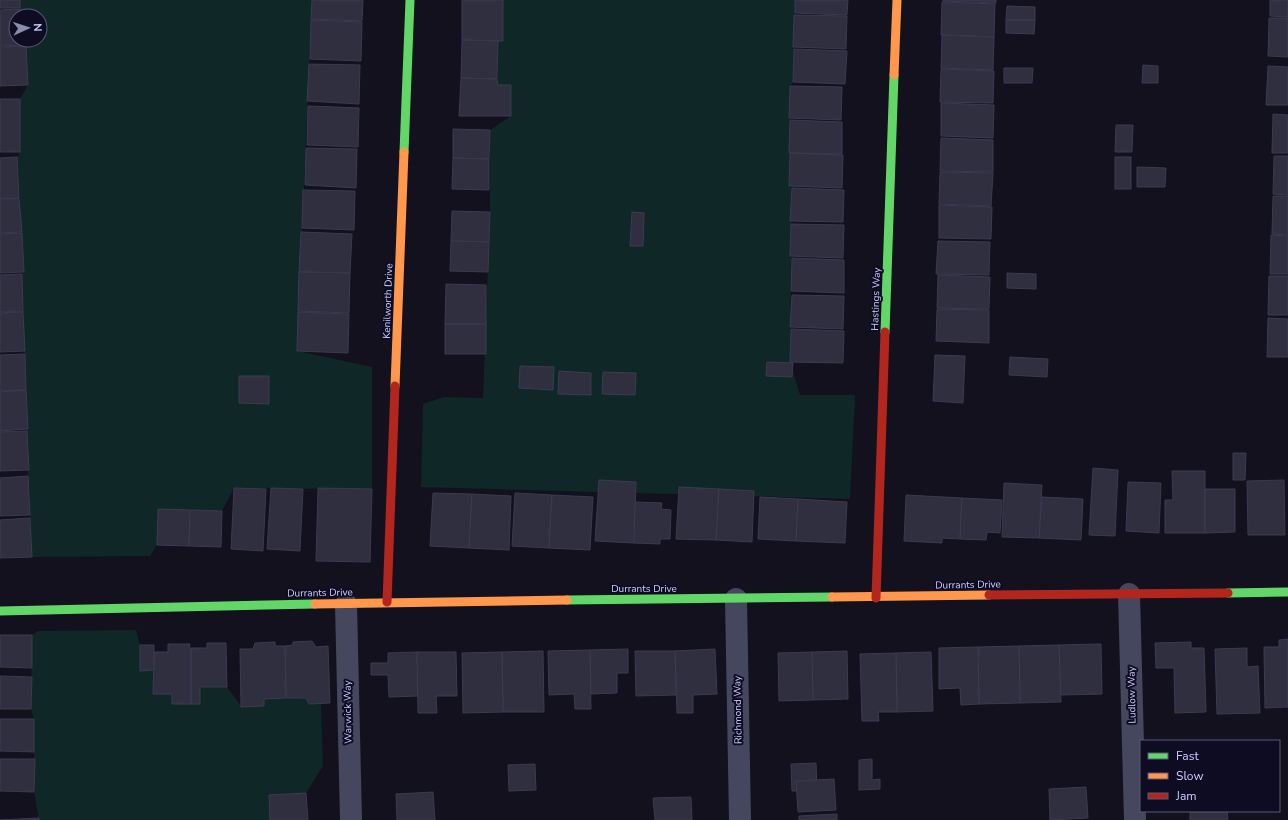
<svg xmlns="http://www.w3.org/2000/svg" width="1288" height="820" viewBox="0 0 1288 820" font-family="'Nunito Sans',sans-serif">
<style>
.green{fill:#0f2827}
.building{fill:#302f3f;stroke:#3c3a52}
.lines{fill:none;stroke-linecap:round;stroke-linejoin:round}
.street{stroke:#45475e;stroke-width:22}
.fast{stroke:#63d668;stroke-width:9}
.slow{stroke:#ff974d;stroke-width:9}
.jam{stroke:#b3261e;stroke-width:9}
.labels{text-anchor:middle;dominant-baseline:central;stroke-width:4;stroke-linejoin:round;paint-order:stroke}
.street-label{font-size:10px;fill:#cecdff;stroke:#0e0c22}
</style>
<rect width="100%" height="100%" fill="#12111d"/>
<!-- green -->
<g class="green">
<polygon points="20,0 312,0 297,351 372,367 372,489 234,488 222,511 158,509 157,545 150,556 32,557 28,476 22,274 24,272 17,157 20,152 20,99 28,85 26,46 22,45 22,40 40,40 40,16 20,16"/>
<polygon points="503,0 795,0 793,82 790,86 789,186 792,188 790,362 800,395 855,395 850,499 421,487 423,404 444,397 483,398 490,212 490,130 511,116 511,85 498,85 498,41"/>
<polygon points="136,630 140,645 140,670 154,670 153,694 172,694 172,704 200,704 200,687 227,687 242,707 264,699 306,698 309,704 321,704 323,766 306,793 269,795 270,820 39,820 34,792 34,719 31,709 32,635 38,631"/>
</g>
<!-- building -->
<g class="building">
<rect x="0" y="0" width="20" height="8"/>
<polygon points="312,0 363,0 362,21 311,19"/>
<polygon points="462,0 503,0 503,41 462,40"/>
<polygon points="795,0 848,0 847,15 795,13"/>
<polygon points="943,0 996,0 996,3 943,1"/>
<polygon points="1270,0 1288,0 1288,17 1270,16"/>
<polygon points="942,2 995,4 994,37 941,35"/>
<polygon points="1007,6 1035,7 1035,20 1006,20"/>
<polygon points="20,9 20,16 16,16 16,40 22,40 22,45 0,46 0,10"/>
<polygon points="794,15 847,16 846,49 793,47"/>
<polygon points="1269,18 1288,18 1288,57 1268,56"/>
<polygon points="311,20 362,22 361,61 310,59"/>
<polygon points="1006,20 1035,20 1034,34 1006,33"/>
<polygon points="942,35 994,37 993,70 941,68"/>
<polygon points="462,40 498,41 497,79 461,78"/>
<polygon points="26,46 28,85 0,86 0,47"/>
<polygon points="794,49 847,51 845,84 793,82"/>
<polygon points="309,64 360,65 359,104 307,101"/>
<polygon points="1143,65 1158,66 1158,83 1142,83"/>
<polygon points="1268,66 1288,67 1288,105 1266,105"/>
<polygon points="1004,68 1033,68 1032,83 1004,83"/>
<polygon points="941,69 994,71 993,103 940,102"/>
<polygon points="461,78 497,79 498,85 511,85 511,116 459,116"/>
<polygon points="790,86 842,87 841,120 789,118"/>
<rect x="0" y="99" width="20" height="53"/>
<polygon points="941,103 994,105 993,138 941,136"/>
<polygon points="308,106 359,108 358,147 307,145"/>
<polygon points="1273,114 1288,115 1288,153 1272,153"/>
<polygon points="790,120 842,122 842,154 789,153"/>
<polygon points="1116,125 1133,125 1132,152 1115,152"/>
<polygon points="453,129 490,130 489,159 453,158"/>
<polygon points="941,138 993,140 993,172 940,171"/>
<polygon points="306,148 357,149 356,188 305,185"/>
<polygon points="790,153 843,155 842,188 789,186"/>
<polygon points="1274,156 1288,156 1288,195 1273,194"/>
<polygon points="17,157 19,198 0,199 0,158"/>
<rect x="1115" y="157" width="16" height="32"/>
<polygon points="453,158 489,159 489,190 452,189"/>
<polygon points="1137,167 1166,168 1165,187 1137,187"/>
<polygon points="940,172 993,173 991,206 939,204"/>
<polygon points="792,188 844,190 843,222 790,221"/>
<polygon points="303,190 355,191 354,230 302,228"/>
<polygon points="1273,196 1288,196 1288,235 1272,234"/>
<polygon points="19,198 22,232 0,233 0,199"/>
<polygon points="939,205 992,207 991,239 939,238"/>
<polygon points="452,211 490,212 489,242 451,241"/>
<polygon points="632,212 644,213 643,246 630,246"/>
<polygon points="791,224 844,225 843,258 790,256"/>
<polygon points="301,232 352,234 350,273 299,272"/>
<polygon points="22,233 24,272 0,273 0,234"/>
<polygon points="1271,235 1288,236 1288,274 1270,274"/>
<polygon points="451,241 489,242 488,272 450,271"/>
<polygon points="938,241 990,242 989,275 936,274"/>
<polygon points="792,258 844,260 844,293 791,291"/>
<polygon points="299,272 350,273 349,313 298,311"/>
<polygon points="1007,273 1036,274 1036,289 1007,288"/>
<polygon points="22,274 23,312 0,312 0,275"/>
<polygon points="938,275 990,277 989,309 937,308"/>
<polygon points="1269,276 1288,276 1288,315 1268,315"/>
<polygon points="446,284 486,285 486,324 445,324"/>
<polygon points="792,295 844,296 843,329 790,327"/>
<polygon points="937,309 989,310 989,343 936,341"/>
<polygon points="23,312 25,351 0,352 0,313"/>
<polygon points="298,312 349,314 348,353 297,351"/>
<polygon points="1268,318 1288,319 1288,357 1267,357"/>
<rect x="445" y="324" width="41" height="30"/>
<polygon points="791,329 844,331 843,363 790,362"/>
<polygon points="25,354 26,390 0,391 0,355"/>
<polygon points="935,355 965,356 963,403 933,401"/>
<polygon points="1010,357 1048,359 1047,377 1009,375"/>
<polygon points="767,362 793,363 792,377 766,376"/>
<polygon points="520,366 554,367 553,390 519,388"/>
<polygon points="559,371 591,373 591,395 558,394"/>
<polygon points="603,372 636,373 635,395 602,394"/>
<polygon points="239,376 269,376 269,404 239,403"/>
<polygon points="26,390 28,429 0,431 0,392"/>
<polygon points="27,431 29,470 0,471 0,432"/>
<polygon points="1233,453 1246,453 1245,480 1233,480"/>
<polygon points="1093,468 1118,470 1115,536 1089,535"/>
<polygon points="1172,471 1205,471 1205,533 1165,533 1165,500 1173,500"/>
<polygon points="28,476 30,515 0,516 0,478"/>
<polygon points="599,480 636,482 634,543 595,541"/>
<polygon points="1284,480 1285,535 1248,535 1247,481"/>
<polygon points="1128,482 1161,483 1159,533 1126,531"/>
<polygon points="1004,483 1042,485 1039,538 1002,537"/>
<polygon points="679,487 719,489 716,540 676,539"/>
<polygon points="234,488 266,489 263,551 231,549"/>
<polygon points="271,488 303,489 300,551 267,549"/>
<polygon points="318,488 372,489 370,562 316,561"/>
<polygon points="719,489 754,491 752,542 716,540"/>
<polygon points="1205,489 1235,489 1235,532 1205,533"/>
<polygon points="433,493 472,494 469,548 430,546"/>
<polygon points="515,493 552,495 549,548 512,546"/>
<polygon points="472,494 511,496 509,550 469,548"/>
<polygon points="552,495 593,497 590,550 549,548"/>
<polygon points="906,495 962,498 960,539 942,538 942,543 904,541"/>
<polygon points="760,497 798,499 796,541 758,539"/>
<polygon points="1042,497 1083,499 1081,540 1039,538"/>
<polygon points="962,498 1002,500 1000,533 987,532 986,540 960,539"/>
<polygon points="798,499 847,502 845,543 796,541"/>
<polygon points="635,502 662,503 661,509 671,510 670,539 660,539 660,544 634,543"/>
<polygon points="158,509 190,510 189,546 157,545"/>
<polygon points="190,510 222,511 221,547 189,546"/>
<polygon points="30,518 32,557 0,558 0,520"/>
<polygon points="0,635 32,635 32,668 0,667"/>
<polygon points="1288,639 1288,707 1265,708 1264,647 1279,647 1279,640"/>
<polygon points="312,641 316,647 328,646 330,703 309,704 306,698 286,698 285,646 293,645 293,642"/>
<polygon points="275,642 275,646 285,646 286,698 264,699 264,706 241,707 240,649 253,649 255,643"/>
<polygon points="1191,642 1191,648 1204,648 1206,712 1175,713 1174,668 1156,668 1155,643"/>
<polygon points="207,643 226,643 227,687 200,687 200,704 191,704 191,648 207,648"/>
<polygon points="168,644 190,644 189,648 191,648 191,704 172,704 172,694 153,694 154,652 168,652"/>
<polygon points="1101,644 1102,694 1060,695 1059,645"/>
<polygon points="140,645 154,645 154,670 140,671"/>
<polygon points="1059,645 1061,702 1020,703 1019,646"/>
<polygon points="1019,646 1020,703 979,704 978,647"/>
<polygon points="978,647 979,704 961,705 960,688 939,689 939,648"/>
<polygon points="1247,648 1247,667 1258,666 1260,713 1217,714 1215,649"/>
<polygon points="628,649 628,673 617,673 617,693 591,694 590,650"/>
<polygon points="715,649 717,694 693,695 693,713 677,713 675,651"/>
<polygon points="590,650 591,709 575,709 574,694 549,695 548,651"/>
<polygon points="543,651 544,712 503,712 502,652"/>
<polygon points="635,651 675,651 676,695 636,696"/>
<polygon points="847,651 848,699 813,700 812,652"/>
<polygon points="417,652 418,696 389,697 388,675 371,675 371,663 388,663 388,653"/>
<polygon points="417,652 456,652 457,696 436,696 437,713 418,713"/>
<polygon points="502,652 503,712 463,713 462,653"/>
<polygon points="812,652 813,700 779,701 778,653"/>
<polygon points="931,652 933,711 897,712 896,653"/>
<polygon points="896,653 897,712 878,712 879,721 862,721 860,654"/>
<polygon points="0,676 32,677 31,709 0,709"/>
<polygon points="0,719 34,719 34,752 0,751"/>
<polygon points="0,759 35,759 34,792 0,791"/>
<polygon points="872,759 872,780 880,779 880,789 859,790 859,760"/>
<polygon points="816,763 817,790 792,791 791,764"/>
<polygon points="535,764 536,790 509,791 508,765"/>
<polygon points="834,779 836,810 798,812 796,781"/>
<polygon points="1086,787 1088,818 1050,820 1049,789"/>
<polygon points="433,792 435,820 397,820 396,794"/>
<polygon points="306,793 308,820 270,820 269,795"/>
<polygon points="691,797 692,820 655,820 653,798"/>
<polygon points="1190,811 1227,811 1228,820 1190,820"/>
<polygon points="837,814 837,820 799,820 799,816"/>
<polygon points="39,818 39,820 0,820"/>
</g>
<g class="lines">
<!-- street -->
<g class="street">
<polyline points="1129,594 1135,820"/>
<polyline points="736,599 740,820"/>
<polyline points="346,604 351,820"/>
</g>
<!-- fast -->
<g class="fast">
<polyline points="404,152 410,0"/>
<polyline points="885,332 894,75"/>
<polyline points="1228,593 1288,592"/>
<polyline points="567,600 832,597"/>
<polyline points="0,611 315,604"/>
</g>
<!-- slow -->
<g class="slow">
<polyline points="894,75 897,0"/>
<polyline points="395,386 404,152"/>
<polyline points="832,597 989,595"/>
<polyline points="315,604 567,600"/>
</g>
<!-- jam -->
<g class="jam">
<polyline points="989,595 1228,593"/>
<polyline points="876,598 885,332"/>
<polyline points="387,602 395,386"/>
</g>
</g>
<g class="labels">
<!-- street labels -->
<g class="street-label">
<text transform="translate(876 299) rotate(-88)">Hastings Way</text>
<text transform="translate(388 301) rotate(-88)">Kenilworth Drive</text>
<text transform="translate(968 585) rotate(-1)">Durrants Drive</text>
<text x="644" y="589">Durrants Drive</text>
<text transform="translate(320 593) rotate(-1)">Durrants Drive</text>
<text transform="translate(1132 695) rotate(-91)">Ludlow Way</text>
<text transform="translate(738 710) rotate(-91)">Richmond Way</text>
<text transform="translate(348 712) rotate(-91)">Warwick Way</text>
</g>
</g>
<!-- legend -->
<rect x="1140" y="740" width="140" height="72" fill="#0e0c22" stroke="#5b597a"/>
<rect x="1148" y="753" width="20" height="6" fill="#63d668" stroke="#5b597a"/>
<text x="1176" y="760" font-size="12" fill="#cecdff">Fast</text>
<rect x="1148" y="773" width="20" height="6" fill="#ff974d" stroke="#5b597a"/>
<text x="1176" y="780" font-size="12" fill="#cecdff">Slow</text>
<rect x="1148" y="793" width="20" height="6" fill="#b3261e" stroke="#5b597a"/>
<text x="1176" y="800" font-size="12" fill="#cecdff">Jam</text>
<!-- north arrow -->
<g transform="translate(28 28) rotate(87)"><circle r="19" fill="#0e0c22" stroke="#5b597a"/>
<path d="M0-3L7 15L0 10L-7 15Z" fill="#8c8bb0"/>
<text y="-6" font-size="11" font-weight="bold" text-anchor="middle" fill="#cecdff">N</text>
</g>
</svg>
